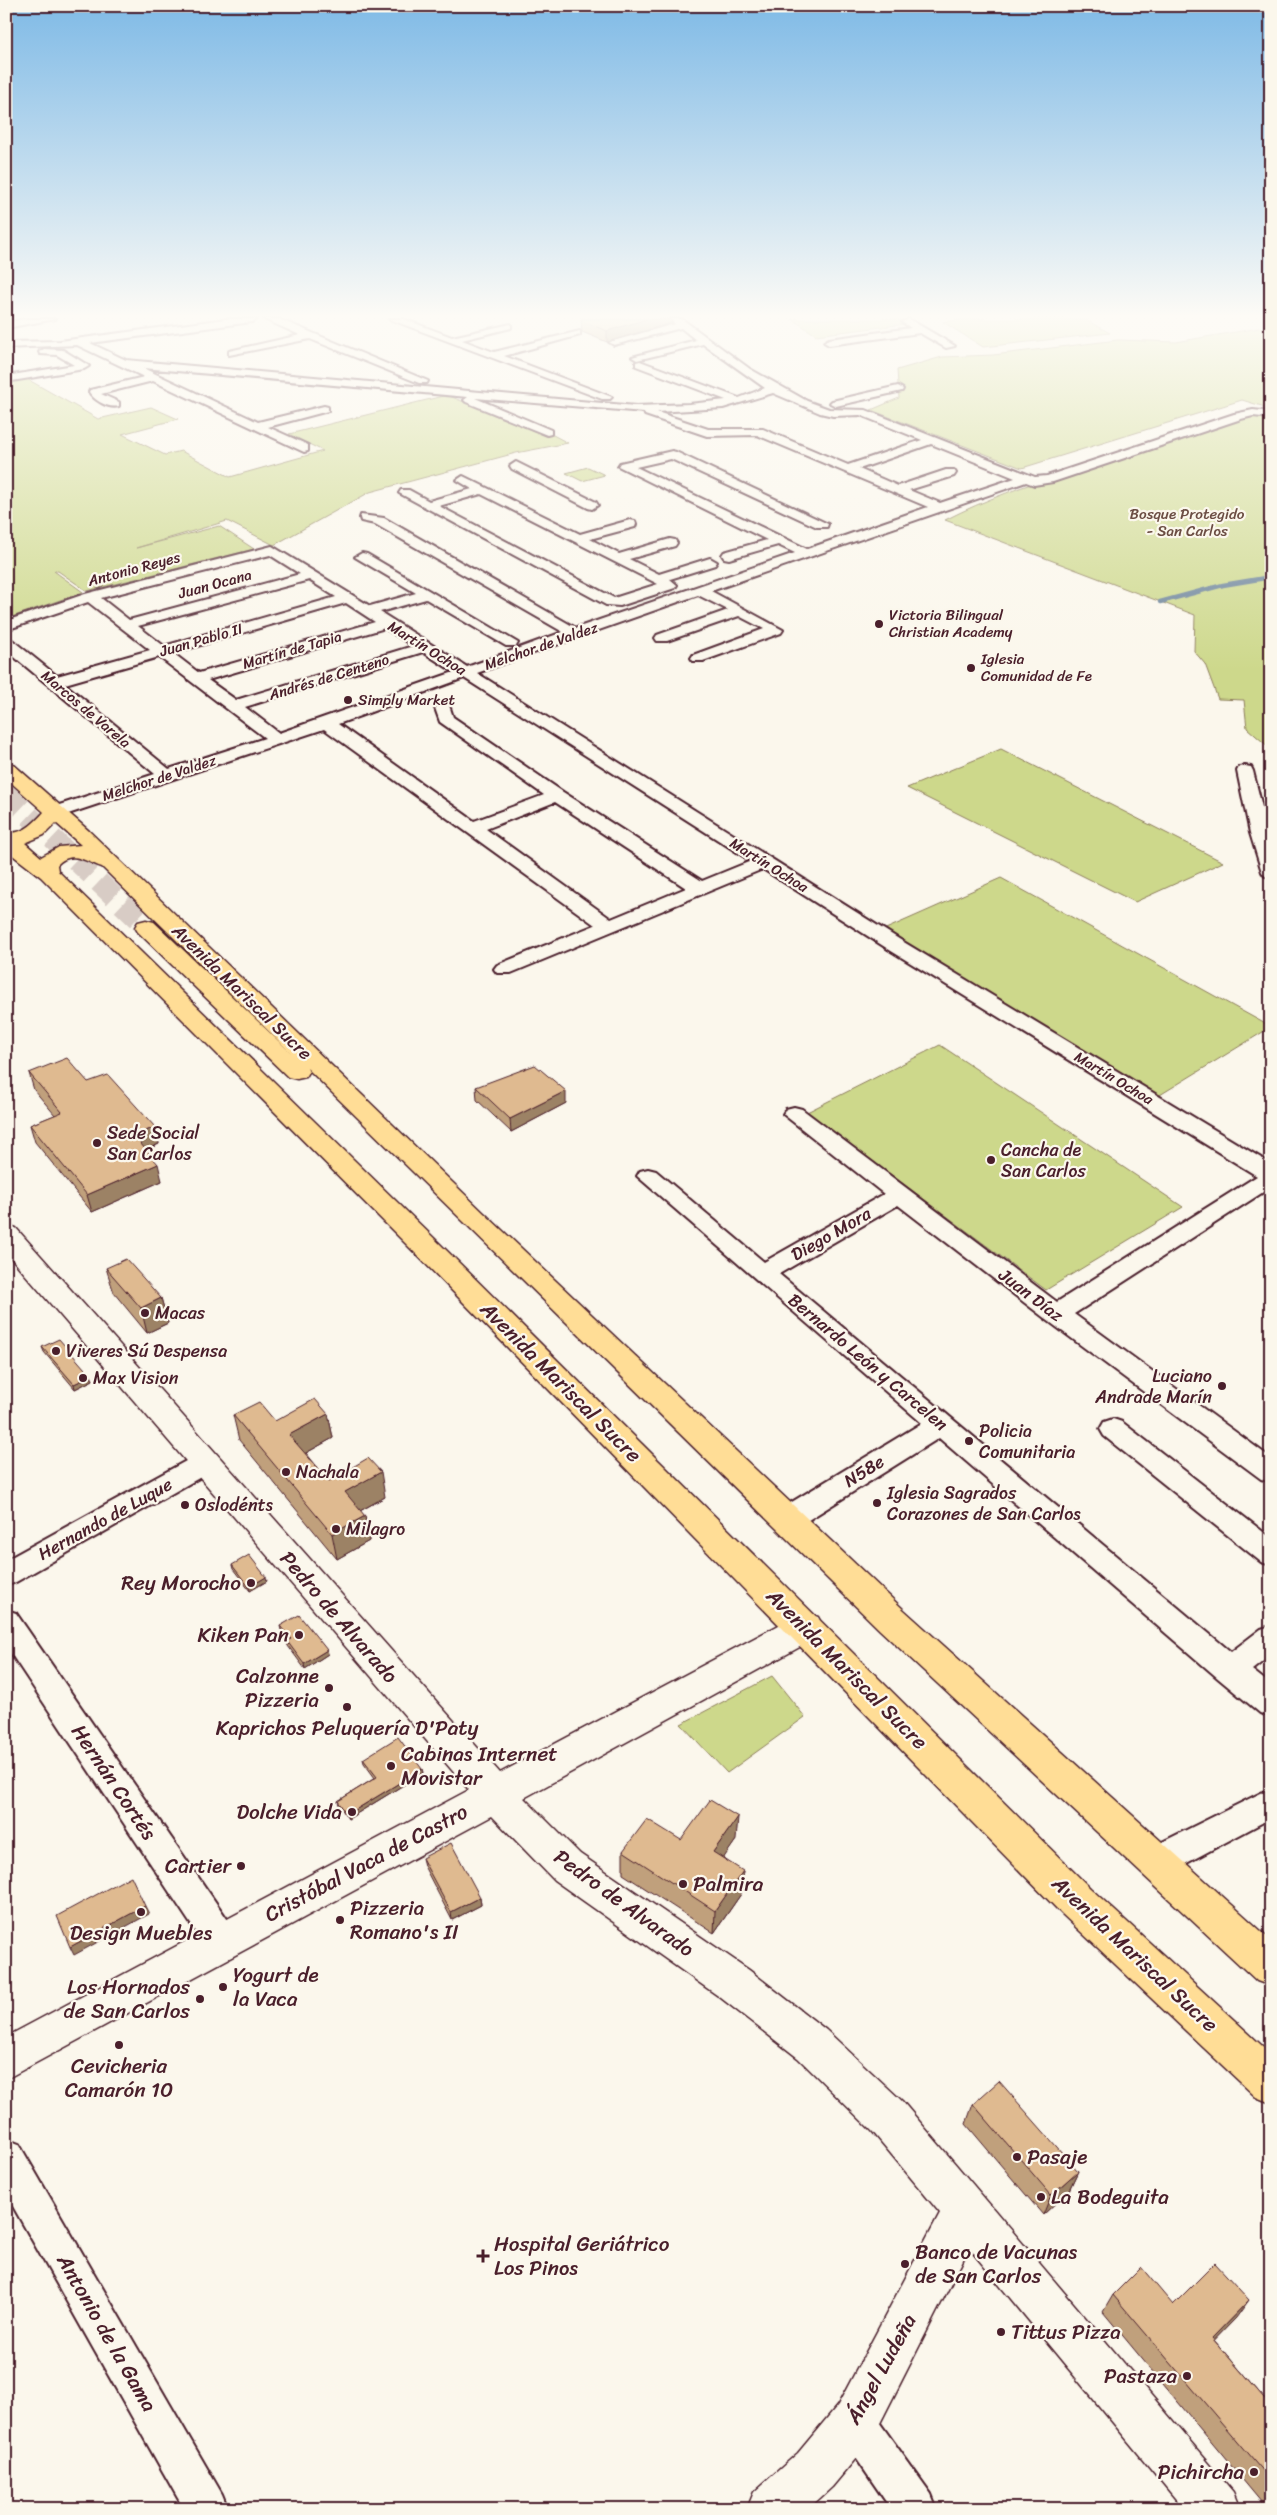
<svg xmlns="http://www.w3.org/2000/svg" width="1277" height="2515" viewBox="0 0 1277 2515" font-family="Sriracha,sans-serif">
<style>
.green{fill:#cdd88b;stroke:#8c7c5b}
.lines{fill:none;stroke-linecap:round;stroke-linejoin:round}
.stream{stroke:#6b8299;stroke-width:4.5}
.primary-tunnel{stroke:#d8ccc5;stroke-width:21;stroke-dasharray:21 11;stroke-linecap:butt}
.street-casing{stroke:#4a1f2b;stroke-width:4}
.secondary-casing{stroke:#4a1f2b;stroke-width:3}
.primary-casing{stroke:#4a1f2b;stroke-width:3}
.street{fill:#fbf7ec;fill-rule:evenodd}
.secondary{fill:#fbf7ec;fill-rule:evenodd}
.primary{fill:#ffdd96;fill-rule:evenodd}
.wall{fill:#c0a07c;stroke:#4a1f2b}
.shaded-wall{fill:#9c8265;stroke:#4a1f2b}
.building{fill:#dfba90;stroke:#4a1f2b}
.poi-dot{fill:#4a1f2b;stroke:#fbf7ec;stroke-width:2}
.labels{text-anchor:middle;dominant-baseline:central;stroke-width:4.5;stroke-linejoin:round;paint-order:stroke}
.far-park-label{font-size:15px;fill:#6b4d43;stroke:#fbf7ec}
.far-street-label{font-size:15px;fill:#4a1f2b;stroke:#fbf7ec}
.far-poi-label{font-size:15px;fill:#4a1f2b;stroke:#fbf7ec;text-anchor:start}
.street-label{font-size:18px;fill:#4a1f2b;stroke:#fbf7ec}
.poi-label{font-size:18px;fill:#4a1f2b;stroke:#fbf7ec;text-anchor:start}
.near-street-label{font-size:21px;fill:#4a1f2b;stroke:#fbf7ec}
.near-poi-label{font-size:21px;fill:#4a1f2b;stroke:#fbf7ec;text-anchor:start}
</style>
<rect width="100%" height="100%" fill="#fbf7ec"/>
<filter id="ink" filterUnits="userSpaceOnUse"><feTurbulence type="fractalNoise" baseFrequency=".02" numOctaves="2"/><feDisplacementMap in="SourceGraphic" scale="10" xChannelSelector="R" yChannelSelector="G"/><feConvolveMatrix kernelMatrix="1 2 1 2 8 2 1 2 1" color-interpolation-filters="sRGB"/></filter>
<g filter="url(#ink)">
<!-- green -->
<g class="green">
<polygon points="792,319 898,319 906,324 816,335"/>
<polygon points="965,319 1084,319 1110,333 983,347 943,322"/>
<path d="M 1271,326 L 1271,749 L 1247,728 L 1244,700 L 1218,699 L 1205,664 L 1194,651 L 1195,615 L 945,520 C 1025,479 1112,461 1197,431 C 1219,424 1245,418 1265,407 L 1242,400 L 1022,468 L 871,410 L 899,398 L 897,370 L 942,357 L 993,355 L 1118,340 L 1176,342 Z"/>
<polygon points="27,379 98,419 151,407 178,419 122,434 165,455 181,451 230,477 323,451 289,434 447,395 534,431 553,435 568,443 516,453 370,492 274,545 227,521 136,548 219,526 254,549 87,591 58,571 54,571 83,592 6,619 6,383"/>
<polygon points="588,467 605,475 582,481 566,473"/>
<polygon points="1001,749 1223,862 1135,902 907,788"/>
<polygon points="1001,878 1271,1027 1155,1098 879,932"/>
<polygon points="940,1045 1183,1207 1046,1290 807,1112"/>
<polygon points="772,1676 805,1717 727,1773 681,1724"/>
</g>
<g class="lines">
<!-- stream -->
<polyline class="stream" points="1160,602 1223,585 1271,577"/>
<!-- primary-tunnel -->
<polyline class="primary-tunnel" points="6,794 146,927"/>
<!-- street casing -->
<g class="street-casing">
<g id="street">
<polygon points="25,319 55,319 6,328 6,322"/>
<path d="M 226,319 L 257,319 L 252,322 L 90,343 L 126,360 L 636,406 L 689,404 L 726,400 L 636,366 L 636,362 L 640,361 L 739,398 L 765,388 L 703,344 L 637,360 L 632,357 L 696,340 L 681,328 L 614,345 L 609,342 L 675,324 L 670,319 L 682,319 L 750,369 L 807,401 L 829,409 L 866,410 L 1035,477 L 1047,476 L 1234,414 L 1253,410 L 1271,412 L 1271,418 L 1253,416 L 1241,419 L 1053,482 L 1034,485 L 1026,482 L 711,591 L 783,630 L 781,633 L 703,661 L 693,661 L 691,658 L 693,655 L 764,629 L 739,616 L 667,641 L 657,641 L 655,638 L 657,635 L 728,610 L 698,595 L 477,673 L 902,941 L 1271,1164 L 1271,1187 L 1074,1314 L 1271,1458 L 1271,1482 L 1261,1479 L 1047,1320 L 898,1205 L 779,1274 L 1231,1652 L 1261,1629 L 1271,1626 L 1271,1655 L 1252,1670 L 1271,1685 L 1271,1717 L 1260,1713 L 1219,1679 L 939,1438 L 797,1527 L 787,1530 L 777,1527 L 773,1519 L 777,1511 L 922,1423 L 637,1176 L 640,1171 L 648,1169 L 656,1171 L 764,1262 L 884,1194 L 783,1114 L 786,1109 L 794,1107 L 802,1109 L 1057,1302 L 1257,1176 L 888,949 L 763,869 L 511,973 L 497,973 L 494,969 L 497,965 L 595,925 L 324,729 L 62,816 L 50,816 L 47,812 L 50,808 L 155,774 L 6,650 L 6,638 L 11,639 L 57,676 L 150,650 L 88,602 L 6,630 L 6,621 L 85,594 L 272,546 L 370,606 L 416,593 L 355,557 L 362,553 L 367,554 L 518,643 L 516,646 L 506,646 L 426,599 L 380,612 L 467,667 L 563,632 L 375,524 L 361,521 L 360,518 L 361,515 L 384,518 L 576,628 L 795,553 L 778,545 L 729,559 L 724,558 L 722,555 L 724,552 L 767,540 L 618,466 L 620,463 L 672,451 L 676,452 L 828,524 L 827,527 L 817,527 L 671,459 L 636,467 L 807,549 L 928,507 L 757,435 L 707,436 L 645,415 L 644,412 L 475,398 L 551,430 L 551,434 L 547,435 L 466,402 L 464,400 L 468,397 L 143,368 L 258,422 L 324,406 L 328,407 L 328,411 L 268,427 L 308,445 L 308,451 L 304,452 L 153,381 L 101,394 L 119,402 L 119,406 C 108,409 94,400 89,392 L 90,390 L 144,377 L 77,345 L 6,348 L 6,342 L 60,341 ZM 773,393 L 820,413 L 833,416 L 860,415 L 922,440 L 848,465 L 763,429 L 708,429 L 657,412 L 723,408 ZM 931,444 L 1015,478 L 940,503 L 909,490 L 954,476 L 956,473 L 954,470 L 946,470 L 898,486 L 859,469 ZM 270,555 L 300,574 L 129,620 L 101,598 ZM 309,580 L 336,597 L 164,646 L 138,626 ZM 346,603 L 375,622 L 199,673 L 173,653 ZM 385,628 L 413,646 L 236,700 L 208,680 ZM 423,652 L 454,672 L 279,733 L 245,707 ZM 159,657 L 265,738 L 169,769 L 65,684 ZM 464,678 L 751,861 L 702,881 L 563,792 L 453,717 L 449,705 L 443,703 L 435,708 L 440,722 L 544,795 L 474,821 L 338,724 ZM 555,802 L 686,888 L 611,919 L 486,829 Z"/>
<polygon points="264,319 279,319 428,381 427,383 419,383 310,339 229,355 229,351 300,335"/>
<polygon points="389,319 404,319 452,337 511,324 511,328 462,340 494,352 580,331 580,335 504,356 612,397 610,399 602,399"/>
<polygon points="909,319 955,346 946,348 920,333 829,345 824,342 829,339 911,328 902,322"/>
<polygon points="44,349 63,350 89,366 84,369 6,382 6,376 74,365 57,355 40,354 39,352"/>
<polygon points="898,386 903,389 902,391 836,406 830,403 832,401"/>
<polygon points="516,462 596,502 598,505 592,509 588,508 512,469 510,466"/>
<path d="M 463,476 L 580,534 L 630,520 L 635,521 L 636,524 L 635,527 L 590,539 L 619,554 L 670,539 L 675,540 L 677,543 L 675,546 L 629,559 L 659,574 L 710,558 L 717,562 L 715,565 L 670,579 L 677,585 L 675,588 L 620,606 L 606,605 L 399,493 L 401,490 L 409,490 L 429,501 L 472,489 L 457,480 ZM 481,494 L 658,584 L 614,598 L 439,506 Z"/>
<polygon points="1245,766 1251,767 1253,771 1271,843 1271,877 1265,876 1262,872 1250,833 1237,771 1239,767"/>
<polygon points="1113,1419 1122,1422 1271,1538 1271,1565 1261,1562 1104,1436 1100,1429 1104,1422"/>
<polygon points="204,1453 213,1456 217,1463 213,1470 16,1582 6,1586 6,1560 195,1456"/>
<polygon points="6,1610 16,1613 234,1929 239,1941 234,1953 222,1957 210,1953 6,1646"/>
<polygon points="1271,1788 1271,1818 1168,1873 1156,1877 1144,1873 1140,1862 1144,1851"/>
<polygon points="6,2139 19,2144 222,2494 228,2509 184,2509 6,2194"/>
<polygon points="855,2402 869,2408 931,2494 937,2509 891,2509 841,2436 835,2422 841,2408"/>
</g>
</g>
<!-- secondary casing -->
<g class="secondary-casing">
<polygon id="secondary" points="6,1225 16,1228 500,1773 794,1617 806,1613 818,1617 823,1627 818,1637 524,1798 580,1854 749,1970 826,2030 902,2101 1233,2492 1240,2509 1184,2509 969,2248 872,2439 832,2487 808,2509 747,2509 754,2492 798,2453 838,2405 940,2213 872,2131 798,2058 721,1998 554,1880 492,1816 6,2079 6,2037 469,1790 6,1252"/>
</g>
<!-- primary casing -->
<g class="primary-casing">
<path id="primary" d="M 6,762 L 13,764 L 89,831 L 484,1213 L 904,1610 L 1271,1940 L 1271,1986 L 1257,1981 L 880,1630 L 307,1068 L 309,1072 L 306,1077 L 297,1079 L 288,1077 L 138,932 L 135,927 L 138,922 L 146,920 L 154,922 L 292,1054 L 102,867 C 86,862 72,849 57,865 L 58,871 L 439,1243 L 1090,1888 L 1271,2054 L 1271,2103 L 1256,2097 L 1062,1914 L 419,1257 L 41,877 L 6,850 L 6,832 C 22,836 34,823 44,812 L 6,778 ZM 56,823 L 81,845 L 59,847 L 41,857 L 25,843 L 44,835 Z"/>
</g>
<!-- street -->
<use href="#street" class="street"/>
<!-- secondary -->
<use href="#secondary" class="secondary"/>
<!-- primary -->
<use href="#primary" class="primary"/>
</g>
<!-- wall -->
<g class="wall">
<polygon points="581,319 671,323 607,342 582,332"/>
<polygon points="29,1073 88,1082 155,1127 159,1144 146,1150 162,1181 92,1212 35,1142 30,1125 55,1115 34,1090"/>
<polygon points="476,1087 566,1103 511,1132 477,1100"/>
<polygon points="106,1268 161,1298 168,1323 147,1333 114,1293"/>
<polygon points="42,1347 91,1376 93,1380 75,1389 44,1352"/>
<polygon points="328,1414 333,1438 306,1453 329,1481 385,1497 360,1511 365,1516 369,1541 337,1559 239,1440 233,1415 275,1421"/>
<polygon points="232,1565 267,1581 250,1591 233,1569"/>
<polygon points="280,1626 327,1650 328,1654 305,1669 288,1646 287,1641 289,1640 281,1630"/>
<polygon points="363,1759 422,1769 423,1773 348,1819 339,1805 338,1801 375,1778 364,1763"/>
<polygon points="736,1840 723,1858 741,1894 714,1933 623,1874 623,1851"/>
<polygon points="422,1858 480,1897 481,1905 452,1920 424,1866"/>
<polygon points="973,2104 1078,2171 1069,2190 1043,2215 966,2124"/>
<polygon points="1113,2295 1173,2305 1236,2318 1214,2340 1271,2406 1271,2509 1267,2509 1103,2312"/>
</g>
<!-- shaded-wall -->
<g class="shaded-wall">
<polygon points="647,319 671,319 671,323 607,342 607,331"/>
<polygon points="566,1091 566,1103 511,1132 510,1119"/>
<polygon points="155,1127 159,1144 138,1153 134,1136"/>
<polygon points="158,1164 162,1181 92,1212 87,1195"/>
<polygon points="161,1298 168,1323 147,1333 141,1308"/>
<polygon points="91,1376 93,1380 75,1389 74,1384"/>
<polygon points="328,1414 333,1438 295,1459 289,1435"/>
<polygon points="381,1472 385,1497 349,1517 345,1492"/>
<polygon points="365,1516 369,1541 337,1559 332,1534"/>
<polygon points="266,1577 267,1581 250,1591 249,1587"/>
<polygon points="327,1650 328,1654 305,1669 304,1664"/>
<polygon points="422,1769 423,1773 348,1819 347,1815"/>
<polygon points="738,1817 736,1840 712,1875 713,1852"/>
<polygon points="743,1871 741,1894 714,1933 715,1911"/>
<polygon points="480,1897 481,1905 452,1920 451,1912"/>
<polygon points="145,1906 149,1914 74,1955 70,1947"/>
<polygon points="1078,2171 1069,2190 1043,2215 1051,2195"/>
<polygon points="1249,2300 1236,2318 1200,2355 1212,2338"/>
</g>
<!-- building -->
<g class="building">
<polygon points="581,319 647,319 607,331 582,321"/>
<polygon points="67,1058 88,1082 108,1075 155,1127 134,1136 158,1164 87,1195 30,1125 62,1112 29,1073"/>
<polygon points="535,1065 566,1091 510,1119 476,1087"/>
<polygon points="126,1259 161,1298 141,1308 106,1268"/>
<polygon points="59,1339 91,1376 74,1384 42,1347"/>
<polygon points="315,1399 328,1414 289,1435 329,1481 368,1458 381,1472 345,1492 365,1516 332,1534 233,1415 259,1402 275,1421"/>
<polygon points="249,1555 266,1577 249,1587 232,1565"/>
<polygon points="299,1615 327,1650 304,1664 287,1641 291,1639 280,1626"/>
<polygon points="398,1737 422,1769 347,1815 338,1801 377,1777 363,1759"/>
<polygon points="710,1800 738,1817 713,1852 743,1871 715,1911 623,1851 647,1819 681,1840"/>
<polygon points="451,1843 480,1897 451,1912 422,1858"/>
<polygon points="131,1876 145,1906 70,1947 57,1916"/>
<polygon points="999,2081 1078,2171 1051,2195 973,2104"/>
<polygon points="1215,2263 1249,2300 1212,2338 1271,2406 1271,2481 1113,2295 1141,2267 1173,2305"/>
</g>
</g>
<!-- sky -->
<linearGradient id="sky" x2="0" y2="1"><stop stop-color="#7fbae6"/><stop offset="0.47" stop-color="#fdfbf6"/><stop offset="1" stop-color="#fdfbf6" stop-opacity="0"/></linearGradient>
<rect width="1277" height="672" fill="url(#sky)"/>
<!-- markers -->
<g class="poi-dot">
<circle cx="879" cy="624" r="5"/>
<circle cx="971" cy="668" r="5"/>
<circle cx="348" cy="700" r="5"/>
<circle cx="97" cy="1143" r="5"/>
<circle cx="991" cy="1160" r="5"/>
<circle cx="145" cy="1313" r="5"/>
<circle cx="56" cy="1351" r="5"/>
<circle cx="83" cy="1378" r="5"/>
<circle cx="1222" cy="1386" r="5"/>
<circle cx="969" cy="1441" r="5"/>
<circle cx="286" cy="1472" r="5"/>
<circle cx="877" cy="1503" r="5"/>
<circle cx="185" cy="1505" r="5"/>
<circle cx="336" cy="1529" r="5"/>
<circle cx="251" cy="1583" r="5"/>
<circle cx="299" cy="1635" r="5"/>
<circle cx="329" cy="1688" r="5"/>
<circle cx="347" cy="1707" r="5"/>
<circle cx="391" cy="1766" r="5"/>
<circle cx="352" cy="1812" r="5"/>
<circle cx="241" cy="1866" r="5"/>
<circle cx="683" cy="1884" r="5"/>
<circle cx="141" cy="1912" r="5"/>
<circle cx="340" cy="1920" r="5"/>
<circle cx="223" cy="1987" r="5"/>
<circle cx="200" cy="1999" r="5"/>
<circle cx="119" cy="2045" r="5"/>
<circle cx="1017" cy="2157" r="5"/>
<circle cx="1041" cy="2197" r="5"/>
<path d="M480.5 2248.5h5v5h5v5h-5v5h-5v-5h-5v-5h5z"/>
<circle cx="905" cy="2264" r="5"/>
<circle cx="1001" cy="2332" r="5"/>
<circle cx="1187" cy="2376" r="5"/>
<circle cx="1254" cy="2472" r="5"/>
</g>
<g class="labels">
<!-- far-park labels -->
<g class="far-park-label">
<text x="1187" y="514">Bosque Protegido<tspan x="1187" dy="17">- San Carlos</tspan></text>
</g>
<!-- far-street labels -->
<g class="far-street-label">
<text transform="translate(134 569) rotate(-15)">Antonio Reyes</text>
<text transform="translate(215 584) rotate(-15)">Juan Ocana</text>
<text transform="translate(201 640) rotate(-16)">Juan Pablo II</text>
<text transform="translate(541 646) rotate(-19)">Melchor de Valdez</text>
<text transform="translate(427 648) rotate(32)">Martín Ochoa</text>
<text transform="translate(292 650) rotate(-16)">Martín de Tapia</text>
<text transform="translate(329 677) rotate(-17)">Andrés de Centeno</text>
<text transform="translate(86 709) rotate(40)">Marcos de Varela</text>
<text transform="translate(159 778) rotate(-18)">Melchor de Valdez</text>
<text transform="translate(769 865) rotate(32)">Martín Ochoa</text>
<text transform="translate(1114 1078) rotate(31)">Martín Ochoa</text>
</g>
<!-- far-poi labels -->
<g class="far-poi-label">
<text x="889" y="615">Victoria Bilingual<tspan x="889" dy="17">Christian Academy</tspan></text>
<text x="981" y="659">Iglesia<tspan x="981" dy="17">Comunidad de Fe</tspan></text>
<text x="358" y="700">Simply Market</text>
</g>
<!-- street labels -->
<g class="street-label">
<text transform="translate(242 992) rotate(44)">Avenida Mariscal Sucre</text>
<text transform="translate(831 1234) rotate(-30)">Diego Mora</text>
<text transform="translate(1031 1295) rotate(37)">Juan Díaz</text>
<text transform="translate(868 1362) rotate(40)">Bernardo León y Carcelen</text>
<text transform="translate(864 1471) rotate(-32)">N58e</text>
<text transform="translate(105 1519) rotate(-29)">Hernando de Luque</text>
</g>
<!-- poi labels -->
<g class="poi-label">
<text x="107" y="1133">Sede Social<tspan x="107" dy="21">San Carlos</tspan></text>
<text x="1001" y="1150">Cancha de<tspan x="1001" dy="21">San Carlos</tspan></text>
<text x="155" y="1313">Macas</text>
<text x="66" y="1351">Viveres Sú Despensa</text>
<text x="1212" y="1376" text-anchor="end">Luciano<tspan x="1212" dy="21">Andrade Marín</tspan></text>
<text x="93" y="1378">Max Vision</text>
<text x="979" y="1431">Policia<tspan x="979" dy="21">Comunitaria</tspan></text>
<text x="296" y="1472">Nachala</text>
<text x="887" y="1493">Iglesia Sagrados<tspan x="887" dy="21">Corazones de San Carlos</tspan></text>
<text x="195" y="1505">Oslodénts</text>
<text x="346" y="1529">Milagro</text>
</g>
<!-- near-street labels -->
<g class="near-street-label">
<text transform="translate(561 1382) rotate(45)">Avenida Mariscal Sucre</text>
<text transform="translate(339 1617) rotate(49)">Pedro de Alvarado</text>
<text transform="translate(847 1669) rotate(45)">Avenida Mariscal Sucre</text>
<text transform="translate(114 1782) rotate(56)">Hernán Cortés</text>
<text transform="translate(366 1863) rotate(-28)">Cristóbal Vaca de Castro</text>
<text transform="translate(624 1903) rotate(36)">Pedro de Alvarado</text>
<text transform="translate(1135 1954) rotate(43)">Avenida Mariscal Sucre</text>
<text transform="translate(107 2333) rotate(60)">Antonio de la Gama</text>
<text transform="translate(881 2369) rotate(-61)">Ángel Ludeña</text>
</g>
<!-- near-poi labels -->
<g class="near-poi-label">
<text x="241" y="1583" text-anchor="end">Rey Morocho</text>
<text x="289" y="1635" text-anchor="end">Kiken Pan</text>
<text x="319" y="1676" text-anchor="end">Calzonne<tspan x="319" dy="24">Pizzeria</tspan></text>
<text x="347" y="1728" text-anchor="middle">Kaprichos Peluquería D'Paty</text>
<text x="401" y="1754">Cabinas Internet<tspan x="401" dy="24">Movistar</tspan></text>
<text x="342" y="1812" text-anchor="end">Dolche Vida</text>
<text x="231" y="1866" text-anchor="end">Cartier</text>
<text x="693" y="1884">Palmira</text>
<text x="350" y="1908">Pizzeria<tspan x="350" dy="24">Romano's II</tspan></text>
<text x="141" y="1933" text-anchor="middle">Design Muebles</text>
<text x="233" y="1975">Yogurt de<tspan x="233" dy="24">la Vaca</tspan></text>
<text x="190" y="1987" text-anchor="end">Los Hornados<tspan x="190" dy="24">de San Carlos</tspan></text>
<text x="119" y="2066" text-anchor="middle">Cevicheria<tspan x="119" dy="24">Camarón 10</tspan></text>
<text x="1027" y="2157">Pasaje</text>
<text x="1051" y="2197">La Bodeguita</text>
<text x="494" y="2244">Hospital Geriátrico<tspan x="494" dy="24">Los Pinos</tspan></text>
<text x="915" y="2252">Banco de Vacunas<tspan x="915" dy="24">de San Carlos</tspan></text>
<text x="1011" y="2332">Tittus Pizza</text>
<text x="1177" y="2376" text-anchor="end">Pastaza</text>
<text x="1244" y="2472" text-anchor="end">Pichircha</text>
</g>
</g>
<!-- margin -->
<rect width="1277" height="2515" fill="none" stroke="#fbf7ec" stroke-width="25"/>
<rect x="12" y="12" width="1252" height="2490" fill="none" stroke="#4a1f2b" stroke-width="2" filter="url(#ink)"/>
</svg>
